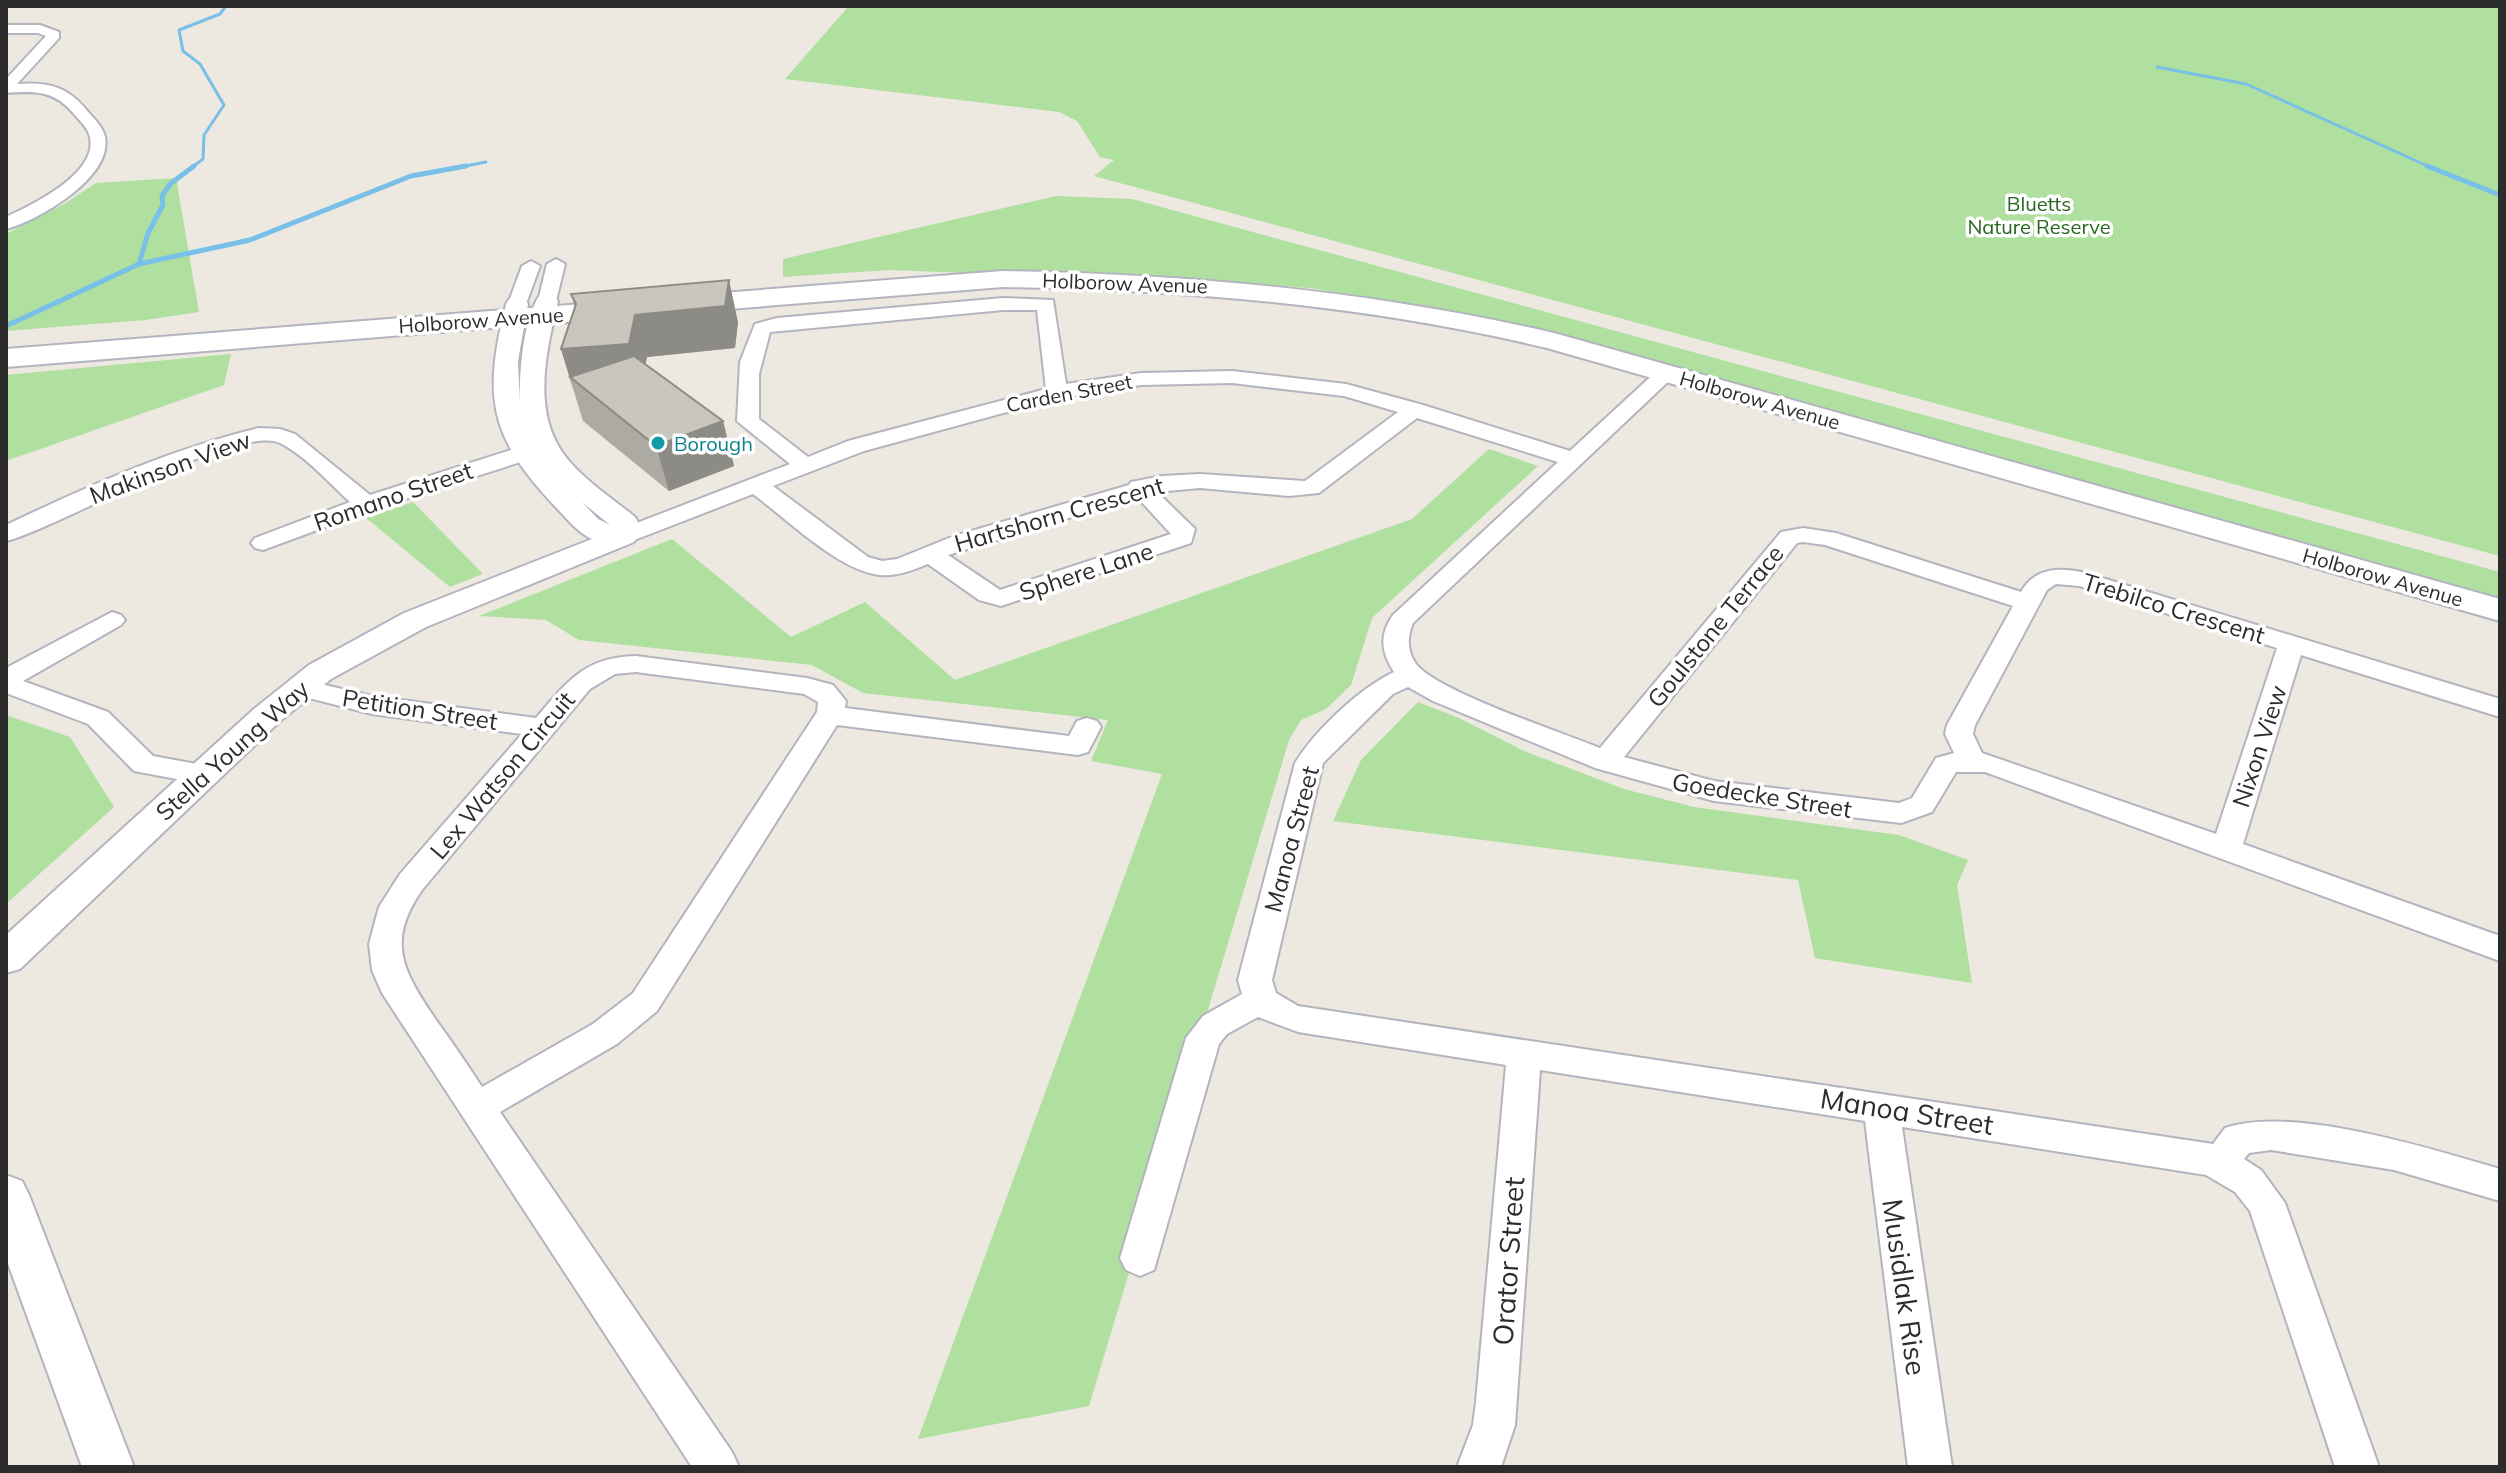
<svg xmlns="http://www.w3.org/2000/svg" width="2506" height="1473" viewBox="0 0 2506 1473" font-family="Mulish,sans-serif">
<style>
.green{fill:#afe0a0}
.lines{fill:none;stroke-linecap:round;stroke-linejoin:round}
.stream-far1{stroke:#79c0e8;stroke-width:3}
.stream{stroke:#79c0e8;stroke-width:5}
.minor-casing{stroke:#b3b4bf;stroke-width:4}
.tertiary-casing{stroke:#b3b4bf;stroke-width:4}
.secondary-casing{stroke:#b3b4bf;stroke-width:4}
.minor{fill:#fff;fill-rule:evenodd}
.tertiary{fill:#fff;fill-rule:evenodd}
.secondary{fill:#fff;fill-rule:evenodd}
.wall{fill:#adaaa3}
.shaded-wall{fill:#8d8b85}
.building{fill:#c9c6be;stroke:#8d8b85;stroke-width:2}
.culture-dot{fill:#0f9aa8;stroke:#fff;stroke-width:3}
.labels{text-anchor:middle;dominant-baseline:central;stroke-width:7;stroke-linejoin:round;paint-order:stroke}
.far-park-label{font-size:20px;fill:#27661f;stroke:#fff}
.far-street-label{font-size:20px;fill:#2c2c2c;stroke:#fff}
.far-culture-label{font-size:20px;fill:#0d838f;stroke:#fff;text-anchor:start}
.street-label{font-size:24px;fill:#2c2c2c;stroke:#fff}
.near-street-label{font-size:28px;fill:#2c2c2c;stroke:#fff}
</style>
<rect width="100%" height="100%" fill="#ede8e0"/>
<!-- green -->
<g class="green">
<polygon points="849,6 2500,6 2500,556 1094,176 1114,160 1100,157 1077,121 1059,112 785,79"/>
<polygon points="176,178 199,312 145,320 6,331 6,234 64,204 96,183"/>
<polygon points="1056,196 1132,199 2500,572 2500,603 1499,320 1310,288 1251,284 889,270 783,277 783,259"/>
<polygon points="231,354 224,385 6,461 6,375"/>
<polygon points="1489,449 1538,466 1372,618 1351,685 1326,709 1301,720 1289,740 1089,1406 918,1439 1162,774 1091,761 1108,720 863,693 812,665 579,640 546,620 479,616 672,539 791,637 865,602 955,680 1412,519"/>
<polygon points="413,502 483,574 450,587 365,517"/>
<polygon points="1418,702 1459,718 1524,751 1624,789 1694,807 1899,835 1968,860 1957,885 1972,983 1815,958 1798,880 1333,821 1361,760"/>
<polygon points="6,715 70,737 114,807 6,904"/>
</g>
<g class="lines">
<!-- stream-far1 -->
<g class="stream-far1">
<polyline points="2157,67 2246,84 2432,168"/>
<polyline points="191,168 203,159 204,135 224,105 200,64 183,51 179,30 220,14 226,6"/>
<polyline points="455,168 486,162"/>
</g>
<!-- stream -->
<g class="stream">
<polyline points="2427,166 2500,195"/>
<polyline points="139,264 250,240 411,176 466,166"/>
<polyline points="6,326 139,264 148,233 163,205 162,196 170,184 194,166"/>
</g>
<!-- minor casing -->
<g class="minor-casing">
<g id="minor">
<path d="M 6,25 L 40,25 L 59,32 L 59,38 L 17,84 C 44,82 65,85 84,107 C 91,116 103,126 105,137 C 113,177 38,221 6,229 L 6,217 C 32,205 102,172 89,134 C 86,126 79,120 74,114 C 54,90 35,91 6,93 L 6,79 L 46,36 L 38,33 L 6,33 Z"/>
<polygon points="556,259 565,264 556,301 547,307 540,305 538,301 547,264"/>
<polygon points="531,261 540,266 526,304 517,310 510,308 508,304 522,266"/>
<path d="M 1003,298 L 1053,300 L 1066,384 L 1141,373 L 1232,371 L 1346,384 L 1423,405 L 1570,451 L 1659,369 L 1673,369 L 1676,373 L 1673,377 L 1413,623 C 1407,637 1407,651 1416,664 C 1436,691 1563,733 1600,748 L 1781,532 L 1803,528 L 1836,533 L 2021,592 C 2035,567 2060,567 2086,573 L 2500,699 L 2500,717 L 2301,655 L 2243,844 L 2500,936 L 2500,961 L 1985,772 L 1956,772 L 1932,812 L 1901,823 L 1714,801 L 1595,768 L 1433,701 L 1408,687 L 1393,694 L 1323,763 L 1272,980 L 1276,993 L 1298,1006 L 2213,1144 L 2225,1128 C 2293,1105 2431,1149 2500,1169 L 2500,1201 L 2394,1170 L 2271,1150 L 2249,1153 L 2244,1159 L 2261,1170 L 2285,1203 L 2379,1467 L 2335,1467 L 2250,1211 L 2235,1192 L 2206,1175 L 1902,1127 L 1952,1467 L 1908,1467 L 1865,1121 L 1540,1070 L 1515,1425 L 1501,1467 L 1457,1467 L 1473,1425 L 1476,1402 L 1506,1065 L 1298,1032 L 1258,1017 L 1227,1034 L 1219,1044 L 1154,1270 L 1140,1276 L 1126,1270 L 1120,1258 L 1186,1038 L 1203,1016 L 1242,994 L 1238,980 L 1295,763 C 1315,730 1360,688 1394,672 C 1381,652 1379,635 1393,615 L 1558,462 L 1417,418 L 1319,493 L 1289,496 L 1200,488 L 1157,492 L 1195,529 L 1191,543 L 1001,606 L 979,600 L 928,564 C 913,570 896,577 879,575 C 838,570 787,519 753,494 L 632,541 L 616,541 L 612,536 L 616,531 L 790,464 L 737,421 L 740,362 L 755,324 L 777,318 ZM 1003,310 L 1037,310 L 1046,389 L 848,441 L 808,457 L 759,419 L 759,374 L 770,332 ZM 1232,383 L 1344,396 L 1398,412 L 1305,481 L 1200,474 L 1162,476 L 1131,482 L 1129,485 L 954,536 L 897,559 L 882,561 L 868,557 L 773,486 L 864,451 L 1058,398 L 1141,385 ZM 1137,497 L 1171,534 L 1000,590 L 948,555 ZM 1803,542 L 1825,545 L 2013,606 L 1947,725 L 1945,734 L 1954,753 L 1936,758 L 1912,798 L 1899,803 L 1714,781 L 1624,757 L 1797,543 ZM 2056,584 L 2079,586 L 2277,648 L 2216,834 L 1982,753 L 1973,734 L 1975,725 L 2047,590 Z"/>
<path d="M 259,428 L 280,429 L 295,434 L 370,495 L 517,448 L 525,446 L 536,453 L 533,458 L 374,509 L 263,550 L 255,548 L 251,543 L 255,538 L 350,502 C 329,483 306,456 280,443 C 239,423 56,529 6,541 L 6,525 C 88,486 171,449 259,428 Z"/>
<polygon points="112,612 121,615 125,620 121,625 23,681 108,712 153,756 213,767 217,774 213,781 203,784 134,771 88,724 6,693 6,668"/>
<path d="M 636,656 L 807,678 L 833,685 L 846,701 L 845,708 L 1069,736 L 1077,721 L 1087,718 L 1097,721 L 1101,727 L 1088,752 L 1078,755 L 837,725 L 657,1011 L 617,1044 L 500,1112 L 732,1452 L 739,1467 L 692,1467 L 382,993 L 372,970 L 369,944 L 379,907 L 400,874 L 522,734 L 372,714 L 289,693 L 286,687 L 289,681 L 299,679 L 372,696 L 536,718 C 567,682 584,657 636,656 ZM 636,672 L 804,694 L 818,702 L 817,712 L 633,993 L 593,1024 L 482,1087 C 467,1064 452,1042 436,1020 C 404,972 385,943 422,890 L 590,689 L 615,674 Z"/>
</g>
</g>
<!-- tertiary casing -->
<g class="tertiary-casing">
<g id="tertiary">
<path d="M 547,294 L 555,296 L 558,301 C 546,353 530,416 569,461 C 588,483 613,499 635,517 C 641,525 639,534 634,542 L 426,627 L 331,679 L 278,723 L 20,969 L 6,973 L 6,935 L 254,709 L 309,665 L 404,613 L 592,539 C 575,531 564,515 551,502 C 487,433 484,393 506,304 L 509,299 L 525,299 L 528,304 L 518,361 L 520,407 C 519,376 522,323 539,296 ZM 582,502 L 610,525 L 598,519 Z"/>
<polygon points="6,1175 22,1181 29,1195 134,1467 82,1467 6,1258"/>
</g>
</g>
<!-- secondary casing -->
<g class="secondary-casing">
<path id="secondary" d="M 1003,271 C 1190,274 1372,291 1554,333 L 2500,599 L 2500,621 L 1547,348 C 1367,305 1187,290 1003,287 L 6,367 L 6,349 Z"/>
</g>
<!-- minor -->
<use href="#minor" class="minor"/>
<!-- tertiary -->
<use href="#tertiary" class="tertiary"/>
<!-- secondary -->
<use href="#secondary" class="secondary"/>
</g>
<!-- wall -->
<polygon class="wall" points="571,294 738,322 735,348 647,357 645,364 723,421 734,466 669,491 583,421 561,349 575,308"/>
<!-- shaded-wall -->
<g class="shaded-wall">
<polygon points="729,280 738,322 735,348 647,357 641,386 570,377 574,392 561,349 635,315"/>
<polygon points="723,421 734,466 669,491 656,446"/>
</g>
<!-- building -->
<g class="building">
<polygon points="729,280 725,306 635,315 629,344 561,349 576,304 571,294"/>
<polygon points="634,356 723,421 656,446 570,377"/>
</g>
<!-- markers -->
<circle class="culture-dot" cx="658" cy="443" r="8"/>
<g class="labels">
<!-- far-park labels -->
<g class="far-park-label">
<text x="2039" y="203">Bluetts<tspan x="2039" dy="23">Nature Reserve</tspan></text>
</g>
<!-- far-street labels -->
<g class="far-street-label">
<text transform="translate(1125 283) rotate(2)">Holborow Avenue</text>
<text transform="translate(481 320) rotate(-4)">Holborow Avenue</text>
<text transform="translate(1069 393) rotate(-11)">Carden Street</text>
<text transform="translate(1760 400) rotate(16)">Holborow Avenue</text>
<text transform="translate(2383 577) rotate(16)">Holborow Avenue</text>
</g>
<!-- far-culture labels -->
<g class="far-culture-label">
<text x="674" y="443">Borough</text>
</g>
<!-- street labels -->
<g class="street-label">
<text transform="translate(170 467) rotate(-20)">Makinson View</text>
<text transform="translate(393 496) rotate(-19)">Romano Street</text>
<text transform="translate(1059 514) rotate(-16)">Hartshorn Crescent</text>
<text transform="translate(1086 571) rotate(-18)">Sphere Lane</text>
<text transform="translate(2174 608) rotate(17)">Trebilco Crescent</text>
<text transform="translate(1715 626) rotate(-51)">Goulstone Terrace</text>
<text transform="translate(420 709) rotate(9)">Petition Street</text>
<text transform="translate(2259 746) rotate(-72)">Nixon View</text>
<text transform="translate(232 750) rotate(-42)">Stella Young Way</text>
<text transform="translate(502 775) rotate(-50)">Lex Watson Circuit</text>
<text transform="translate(1762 795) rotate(9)">Goedecke Street</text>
<text transform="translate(1291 839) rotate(-75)">Manoa Street</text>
</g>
<!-- near-street labels -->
<g class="near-street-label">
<text transform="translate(1907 1111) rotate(9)">Manoa Street</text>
<text transform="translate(1508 1261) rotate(-86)">Orator Street</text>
<text transform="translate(1905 1287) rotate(82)">Musidlak Rise</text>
</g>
</g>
<!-- border -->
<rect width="2506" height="1473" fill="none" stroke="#2c2c2c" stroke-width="16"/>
</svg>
